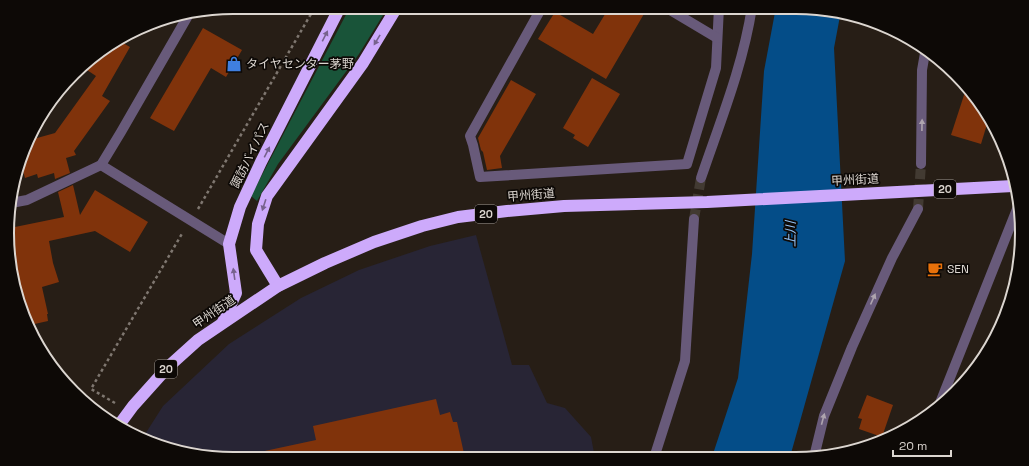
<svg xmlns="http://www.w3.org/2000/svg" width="1029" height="466" viewBox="0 0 1029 466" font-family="'Space Grotesk','Noto Sans JP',sans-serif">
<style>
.commercial{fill:#282535}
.green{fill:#195439}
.water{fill:#044d88}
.building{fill:#80330b}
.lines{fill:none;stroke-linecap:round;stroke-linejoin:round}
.minor-tunnel{stroke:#423a32;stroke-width:10;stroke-dasharray:10 5;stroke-linecap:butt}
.path{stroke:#7f7770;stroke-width:2.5;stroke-dasharray:3 3;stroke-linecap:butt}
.minor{stroke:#685a7a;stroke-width:10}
.highway{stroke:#cdaafb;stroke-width:12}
.oneway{fill:#77628d}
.oneway2{fill:#aea4ae}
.labels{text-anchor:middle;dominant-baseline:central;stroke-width:3.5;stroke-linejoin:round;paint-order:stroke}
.shield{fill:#0d0906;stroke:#9e9893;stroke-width:1}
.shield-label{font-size:11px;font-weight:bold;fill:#dcd6d0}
.poi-label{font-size:12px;fill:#dcd6d0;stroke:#0d0906;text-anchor:start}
.street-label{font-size:12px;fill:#dcd6d0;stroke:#0d0906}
.water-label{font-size:13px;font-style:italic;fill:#95c4f7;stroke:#0d0906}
.rim{fill:none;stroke:#dcd6d0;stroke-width:2}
</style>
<rect width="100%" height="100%" fill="#271e16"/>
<!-- commercial -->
<polygon class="commercial" points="476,235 512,365 529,365 547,403 565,408 591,437 595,458 233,459 147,442 142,439 163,406 229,344 301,298 359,270 430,246"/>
<!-- green -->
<polygon class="green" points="350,7 388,7 359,54 278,164 257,201 251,196"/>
<!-- water -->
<polygon class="water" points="776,7 796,7 840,16 834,48 845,261 790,457 712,457 738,378 752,254 764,71"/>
<!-- building -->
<g class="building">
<polygon points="615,7 648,7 606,79 538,39 555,12 593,34 607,11 611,13"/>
<polygon points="203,28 242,50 226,77 211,68 174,131 150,118"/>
<polygon points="121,42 130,47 102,96 110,101 74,151 76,155 66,158 70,173 55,179 54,173 38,178 37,174 25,178 21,164 30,140 55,133 96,76 87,70 96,56 115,45 117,47"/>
<polygon points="592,78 620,94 588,147 573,138 575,135 563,128"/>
<polygon points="511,80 536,94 500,156 502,168 487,170 483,152 481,150 478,138"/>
<polygon points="966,89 988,121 981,144 951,135"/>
<polygon points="73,185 80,215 95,190 148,222 130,252 95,231 49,241 53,263 59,282 42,287 48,314 47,314 48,321 30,325 9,263 10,228 64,217 58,192"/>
<polygon points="867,395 893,405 882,437 859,429 862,419 858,418"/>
<polygon points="436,399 440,415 450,412 453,422 457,422 465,458 261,459 260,452 316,440 313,426"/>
</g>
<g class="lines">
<!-- minor-tunnel -->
<g class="minor-tunnel">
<polyline points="918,209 921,164"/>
<polyline points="694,219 701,178"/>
</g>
<!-- path -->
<g class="path">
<polyline points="198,209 315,7"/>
<polyline points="115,403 91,389 183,232"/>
</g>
<!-- minor -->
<g class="minor">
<polyline points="542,7 470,136 473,145 480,177 687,164 716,68 719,7"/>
<polyline points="665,7 717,38"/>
<polyline points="921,164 922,70 925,53"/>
<polyline points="101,165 229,244"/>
<path d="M 701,178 C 720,122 743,66 752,7"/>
<polyline points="11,203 27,200 101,165 121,132 189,14"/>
<polyline points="938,408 1017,209"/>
<polyline points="814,457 824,416 852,347 892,258 918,209"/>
<polyline points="654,458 685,361 694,219"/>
</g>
<!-- highway -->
<g class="highway">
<polyline points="278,286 256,250 258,224 267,196 363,63 397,7"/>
<polyline points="223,322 236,293 229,244 240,207 261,162 340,7"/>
<polyline points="119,425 133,406 168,367 198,340 278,286 325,263 374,242 422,226 458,217 507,211 564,206 707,202 1013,186"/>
</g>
</g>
<!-- one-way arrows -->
<defs><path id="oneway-solid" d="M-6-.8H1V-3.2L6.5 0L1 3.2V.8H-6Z"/></defs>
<g class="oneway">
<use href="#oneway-solid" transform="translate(325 36) rotate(-63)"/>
<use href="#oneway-solid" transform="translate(377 40) rotate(121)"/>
<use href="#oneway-solid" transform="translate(267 152) rotate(-63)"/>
<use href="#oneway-solid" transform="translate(264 205) rotate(108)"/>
<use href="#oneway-solid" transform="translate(234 274) rotate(-98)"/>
</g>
<g class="oneway2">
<use href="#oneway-solid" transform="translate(922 125) rotate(-89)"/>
<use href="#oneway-solid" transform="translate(873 299) rotate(-66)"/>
<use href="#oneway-solid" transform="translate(823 419) rotate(-75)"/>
</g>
<!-- icons -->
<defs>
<g id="shop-bare" transform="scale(1.2)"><path d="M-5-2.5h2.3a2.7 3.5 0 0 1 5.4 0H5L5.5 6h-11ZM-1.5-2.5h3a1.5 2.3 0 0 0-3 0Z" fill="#3f7fe0" stroke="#0d0906" stroke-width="2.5" paint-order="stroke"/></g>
<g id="cafe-bare" transform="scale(1.2)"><path d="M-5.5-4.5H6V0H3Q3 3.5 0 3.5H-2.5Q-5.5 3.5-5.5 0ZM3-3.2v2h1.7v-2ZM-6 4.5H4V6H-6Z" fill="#e8710a" stroke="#0d0906" stroke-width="2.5" paint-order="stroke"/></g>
</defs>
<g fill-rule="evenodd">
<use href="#shop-bare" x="234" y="64"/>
<use href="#cafe-bare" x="935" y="269"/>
</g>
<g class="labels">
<!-- shield labels -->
<g class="shield">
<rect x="934" y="180" width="22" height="18" rx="3"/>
<rect x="475" y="205" width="22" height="18" rx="3"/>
<rect x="155" y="360" width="22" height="18" rx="3"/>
</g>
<g class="shield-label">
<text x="945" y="189">20</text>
<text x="486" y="214">20</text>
<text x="166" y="369">20</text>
</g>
<!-- poi labels -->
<g class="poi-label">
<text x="246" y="64">タイヤセンター茅野</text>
<text x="947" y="269">SEN</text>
</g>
<!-- street labels -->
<g class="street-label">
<text transform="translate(250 155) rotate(-64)">諏訪バイパス</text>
<text transform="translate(855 180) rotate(-3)">甲州街道</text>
<text transform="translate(531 195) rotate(-5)">甲州街道</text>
<text transform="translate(214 312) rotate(-34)">甲州街道</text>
</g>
<!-- water labels -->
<g class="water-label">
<text transform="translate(790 234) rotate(-90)">上川</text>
</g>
</g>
<!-- crop -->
<path d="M0 0H1029V466H0ZM233 14H796A219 219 0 0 1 1015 233V233A219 219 0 0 1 796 452H233A219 219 0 0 1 14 233V233A219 219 0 0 1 233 14Z" fill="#0d0906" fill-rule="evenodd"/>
<path class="rim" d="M233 14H796A219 219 0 0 1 1015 233V233A219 219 0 0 1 796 452H233A219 219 0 0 1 14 233V233A219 219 0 0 1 233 14Z"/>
<!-- scale -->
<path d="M893 450v6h58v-6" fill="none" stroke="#dcd6d0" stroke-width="2"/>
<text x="899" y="450" font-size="12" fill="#dcd6d0" stroke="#0d0906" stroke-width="3" paint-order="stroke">20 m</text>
</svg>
